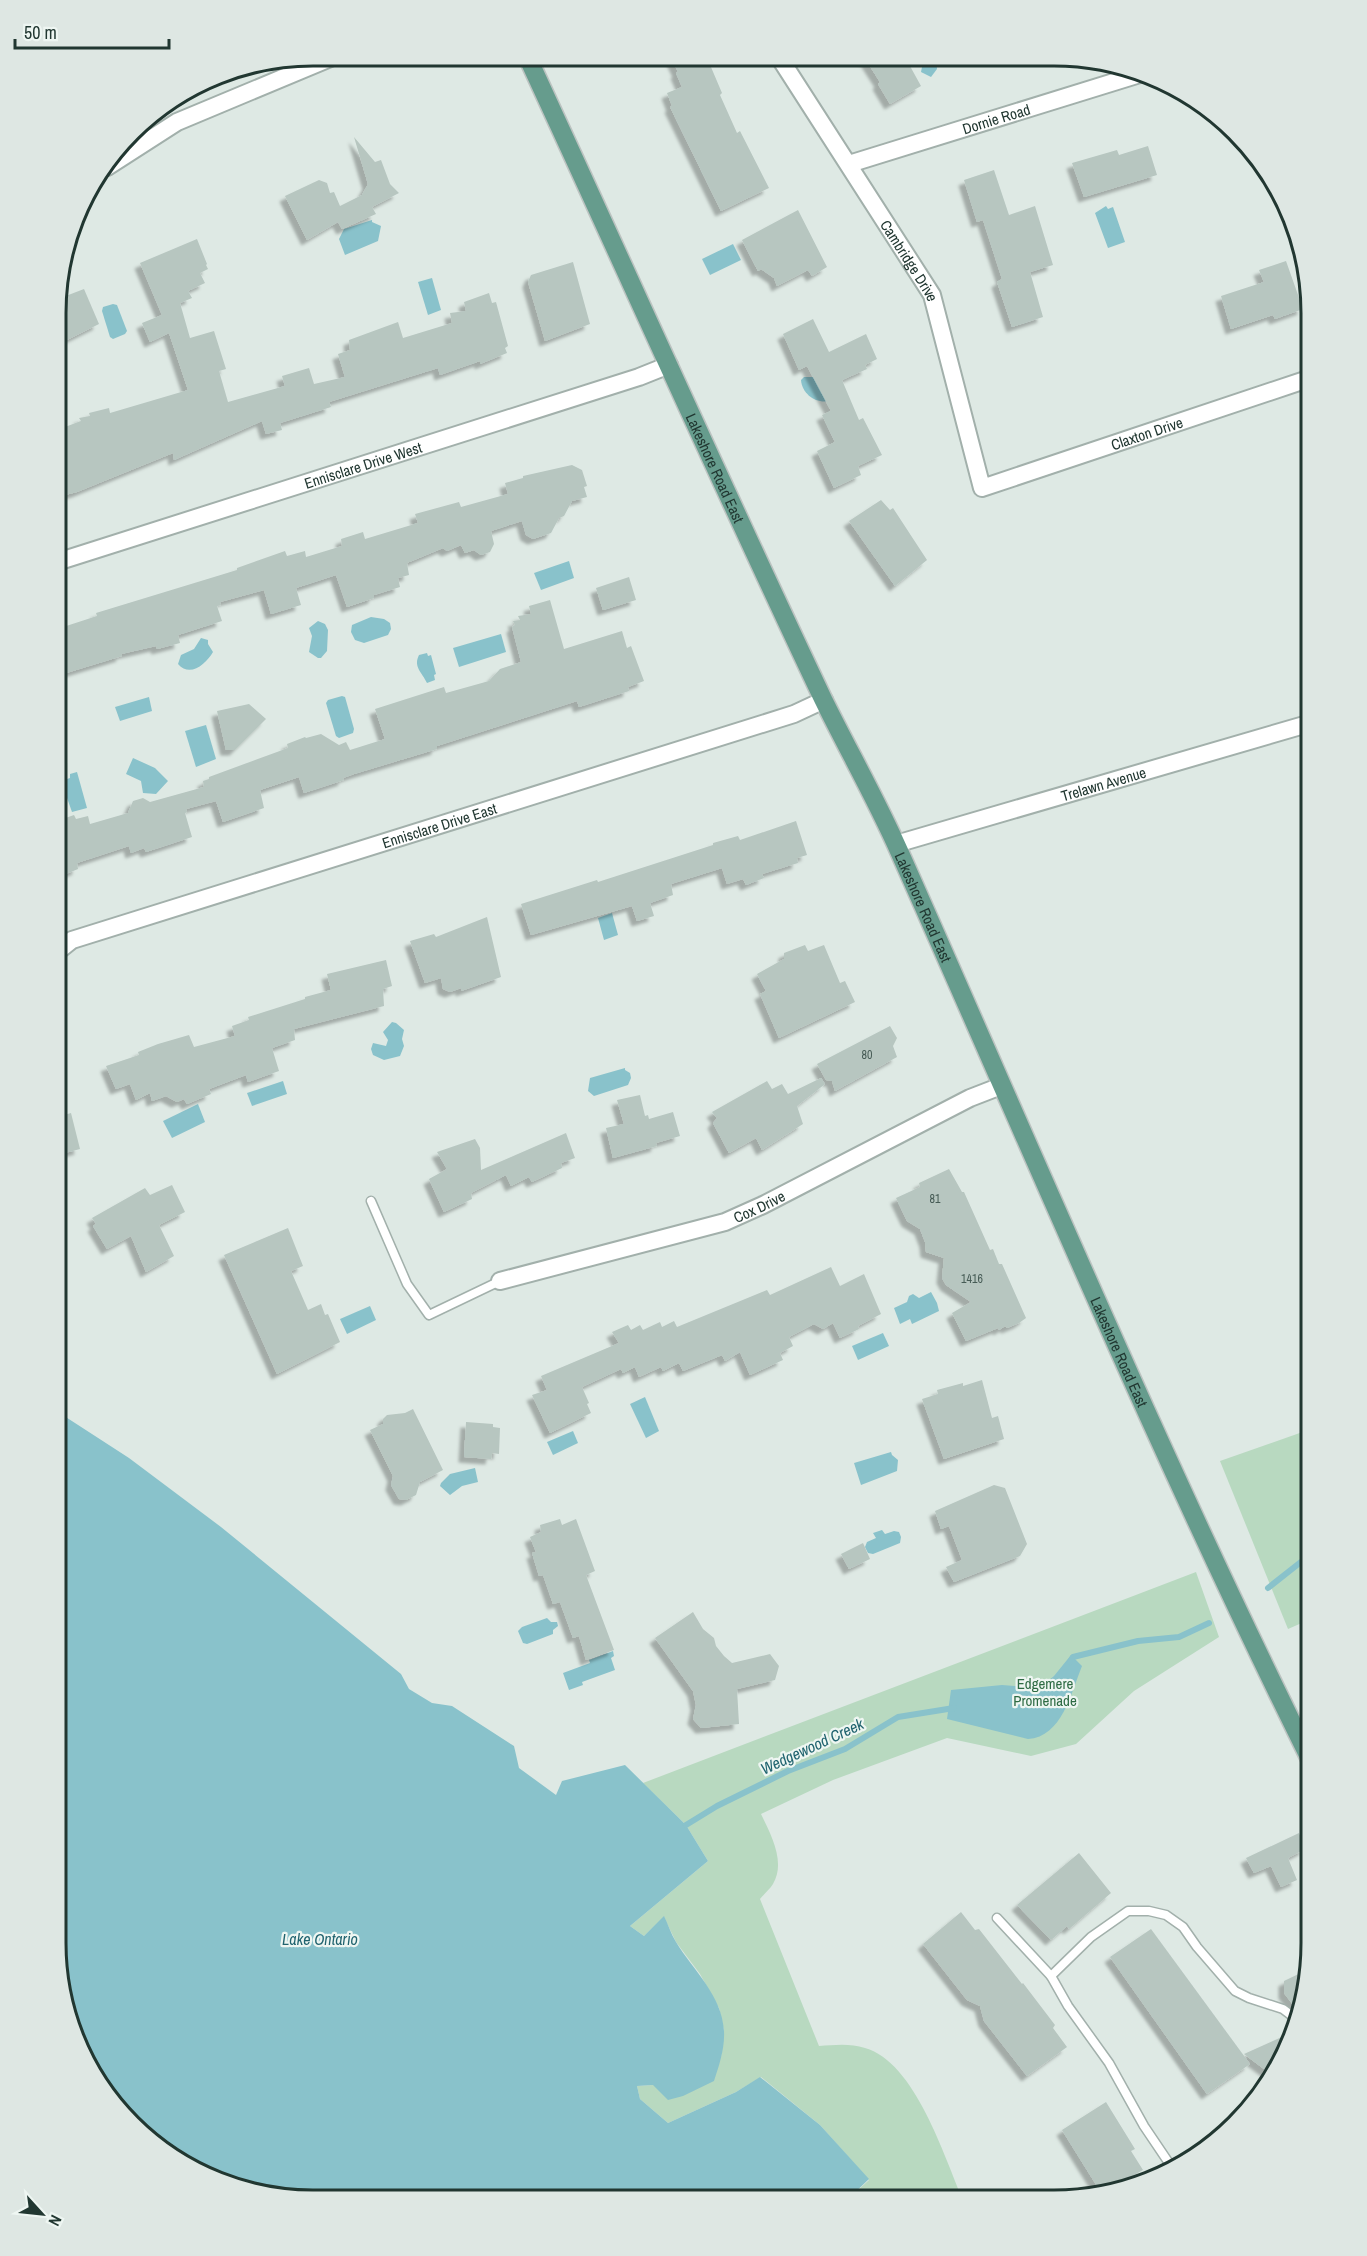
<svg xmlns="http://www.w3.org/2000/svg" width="1367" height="2256" viewBox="0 0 1367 2256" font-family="'Archivo Narrow',sans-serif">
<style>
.green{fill:#b8d9c0}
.water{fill:#89c2cb}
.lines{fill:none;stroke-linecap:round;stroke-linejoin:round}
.stream{stroke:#89c2cb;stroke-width:6}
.building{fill:#b7c6c0;filter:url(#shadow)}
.service-casing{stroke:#a2b0ab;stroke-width:11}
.minor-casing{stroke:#a2b0ab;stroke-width:20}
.primary-casing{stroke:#bcc3c1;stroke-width:21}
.service{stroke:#fff;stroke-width:8}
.minor{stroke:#fff;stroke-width:16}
.primary{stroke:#669c8d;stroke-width:18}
.labels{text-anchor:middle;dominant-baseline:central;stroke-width:4.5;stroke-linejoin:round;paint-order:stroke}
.number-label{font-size:12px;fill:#465b55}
.street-label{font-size:15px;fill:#213731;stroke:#eef6f2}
.park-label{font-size:15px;fill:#2e6b44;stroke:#eef6f2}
.water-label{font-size:16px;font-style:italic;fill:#20636f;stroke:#eef6f2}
.rim{fill:none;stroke:#213731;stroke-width:3}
</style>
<defs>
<filter id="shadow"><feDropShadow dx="-5.5" dy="5.5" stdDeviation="1.5" flood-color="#0004"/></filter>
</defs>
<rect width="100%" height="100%" fill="#dee9e4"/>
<!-- green -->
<g class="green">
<polygon points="1311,1429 1311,1619 1288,1629 1220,1461"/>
<path d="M 1196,1572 L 1219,1637 L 1134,1691 L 1076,1744 L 1031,1756 L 947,1738 L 833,1780 L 761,1814 C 771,1835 786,1862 773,1884 C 770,1889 764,1894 760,1899 L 819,2046 C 834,2045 850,2043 865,2048 C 915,2062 944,2156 963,2200 L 884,2200 L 877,2192 L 867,2200 L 847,2200 L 869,2180 L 820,2125 L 761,2077 L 736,2092 L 668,2123 L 640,2099 L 637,2086 L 653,2085 L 721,2057 L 724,2031 L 719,2008 L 700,1974 L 676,1942 L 664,1917 L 644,1936 L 630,1926 L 708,1861 L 686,1825 L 643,1783 Z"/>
</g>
<!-- water -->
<g class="water">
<polygon points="921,57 936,57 937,69 931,77 921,72 923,62"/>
<polygon points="1106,206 1108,209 1113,207 1125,242 1108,248 1095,213"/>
<polygon points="372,220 372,222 381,226 378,241 345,255 339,239 344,229"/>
<polygon points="733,244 741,260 710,275 702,259"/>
<polygon points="432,278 441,310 428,315 418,282"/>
<polygon points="113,304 117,305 127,331 125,334 113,339 110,337 102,311 103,307"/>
<path d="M 804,377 L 814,377 L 829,401 C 816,404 802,394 801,380 Z"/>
<polygon points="569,561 574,578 541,590 534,573"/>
<polygon points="371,617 384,619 390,623 391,629 388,635 364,643 355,640 351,632 352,625"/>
<polygon points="318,621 325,624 328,630 327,651 321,658 318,658 309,652 312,636 309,628"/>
<polygon points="501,634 506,652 459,667 453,648"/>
<path d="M 201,638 L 208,640 L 208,644 L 213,652 C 206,664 190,678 178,664 L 181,655 L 194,649 Z"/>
<path d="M 427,653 L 428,656 L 431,655 L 436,674 L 434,675 L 435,680 L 427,683 C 422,672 413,667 419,655 Z"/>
<polygon points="342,696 345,697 354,729 353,733 339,738 336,736 326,703 328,700"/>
<polygon points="149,697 152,711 120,721 115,707"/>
<polygon points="206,725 216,759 196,767 185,731"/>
<polygon points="133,758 155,768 168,781 156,794 143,793 141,781 126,774"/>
<polygon points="77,772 87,808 72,812 61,781 70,778 70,774"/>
<polygon points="612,913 618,935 604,940 598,918"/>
<polygon points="392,1022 396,1023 404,1030 402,1039 404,1046 400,1056 384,1060 373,1055 371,1049 373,1043 386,1046 388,1040 383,1032"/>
<polygon points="625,1068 625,1070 630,1073 631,1078 628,1085 594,1096 588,1091 590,1078"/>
<polygon points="283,1081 287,1094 252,1106 247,1093"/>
<polygon points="198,1104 205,1122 172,1138 163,1121"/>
<polygon points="931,1292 937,1303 939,1311 912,1324 910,1319 900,1324 894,1308 907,1302 909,1296 913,1294 919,1298"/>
<polygon points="370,1306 376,1320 347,1334 340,1319"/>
<polygon points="883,1333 889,1346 858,1360 852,1346"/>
<polygon points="645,1397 659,1431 646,1438 630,1404"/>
<path d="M 58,1412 L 129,1458 L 221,1527 L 401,1674 L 409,1689 L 432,1703 L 452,1706 L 514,1746 L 519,1768 L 556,1795 L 562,1781 L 625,1765 L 686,1825 L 708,1861 L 630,1926 L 644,1936 L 664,1916 C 668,1924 671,1934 676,1942 C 693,1970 722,1995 724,2031 C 725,2048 719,2066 714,2081 L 683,2096 L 668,2100 L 653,2085 L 637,2086 L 640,2099 L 668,2123 L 736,2092 L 760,2077 L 820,2125 L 869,2179 L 847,2200 L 280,2198 L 215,2181 L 157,2147 L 109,2099 L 75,2041 L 56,1943 L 56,1415 Z"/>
<polygon points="573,1431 578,1443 553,1455 547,1442"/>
<polygon points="891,1452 892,1455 898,1460 897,1471 861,1485 854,1463"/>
<polygon points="475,1468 478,1482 462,1486 450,1495 440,1486 441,1483 450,1474"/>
<polygon points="882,1530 885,1534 894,1531 899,1532 901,1537 900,1543 873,1554 868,1553 865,1547 867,1542 876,1538 873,1533"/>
<polygon points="547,1618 551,1622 557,1622 558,1626 553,1630 553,1634 527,1644 523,1643 518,1631 522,1627"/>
<polygon points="613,1651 614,1656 611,1658 615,1670 582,1682 583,1685 569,1690 563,1673 590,1663 589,1660"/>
<path d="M 1071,1655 L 1082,1666 C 1071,1693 1062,1737 1028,1739 L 947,1719 L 951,1690 L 1002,1685 L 1040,1688 L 1054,1676 Z"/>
</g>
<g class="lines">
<!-- stream -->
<g class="stream">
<polyline points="1268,1588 1311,1554"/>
<polyline points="1070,1662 1073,1657 1138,1641 1179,1637 1209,1623"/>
<polyline points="686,1825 717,1806 788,1771 845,1749 898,1717 954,1708"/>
</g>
</g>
<!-- building -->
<g class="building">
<polygon points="671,57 701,57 703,61 708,60 722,93 720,95 737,133 740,131 769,188 721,211 670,107 672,106 667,93 682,87 676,73 678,72"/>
<polygon points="864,57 905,57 921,86 890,104 878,84 880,82"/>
<polygon points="354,137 375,162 381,160 390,184 399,193 372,207 376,214 342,229 338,222 307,240 285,196 319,180 327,183 330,193 334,192 340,206 362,195 368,184"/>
<polygon points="1148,146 1157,175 1084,197 1072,163 1117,150 1119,155"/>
<polygon points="994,170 1009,215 1035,206 1053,265 1030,272 1043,317 1012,327 997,282 1002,279 983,220 977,222 964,180"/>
<polygon points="798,210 827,267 812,276 808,270 777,286 774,278 761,269 758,271 742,240"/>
<polygon points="197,239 207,264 206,265 208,269 200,273 205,283 188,291 192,298 180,303 190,338 214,331 226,369 219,371 228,402 285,386 282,376 309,368 314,384 345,377 338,354 350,350 349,340 398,322 403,338 452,323 450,313 466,311 464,302 489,293 492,303 496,302 508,346 505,348 507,353 480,364 480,361 440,375 438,368 329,402 331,407 280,423 282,430 266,434 262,421 174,460 173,453 77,492 57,497 57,430 81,421 79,418 90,416 89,413 109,408 110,413 188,390 169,333 150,342 142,323 162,315 140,263"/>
<polygon points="1286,261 1303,309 1275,319 1273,315 1231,329 1221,296 1264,282 1259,270"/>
<polygon points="573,262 590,324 545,341 528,282 531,275"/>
<polygon points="84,289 99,324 65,341 58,336 58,299"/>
<polygon points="813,319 829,352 866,334 877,359 865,365 867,369 842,380 859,420 863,418 882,455 858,466 861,475 834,488 817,451 835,442 822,415 831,411 807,366 799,370 783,334"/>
<polygon points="572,465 582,470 587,486 584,487 587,497 572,501 564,516 559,518 551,533 533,539 526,535 522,521 491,531 494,544 490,552 481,555 474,550 465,553 461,545 447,551 443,548 407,563 409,575 398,578 400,587 374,595 374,598 347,607 336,575 296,588 301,605 271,614 264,590 220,602 221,605 217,606 222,621 178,635 180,643 157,649 156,646 121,654 122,656 63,674 57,651 57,629 97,616 96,613 237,570 237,568 285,551 287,556 305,551 306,557 342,546 341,539 363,532 365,539 418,523 415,514 459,502 461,507 508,494 505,483 523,478 523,476"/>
<polygon points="881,500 890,510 893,508 927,560 895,586 849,521"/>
<polygon points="629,577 636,600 603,610 596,588"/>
<polygon points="550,600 564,649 622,631 627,648 631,646 644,681 628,687 629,691 579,707 577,701 437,746 437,749 354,774 343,778 344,780 304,793 299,777 260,790 264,808 223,822 216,801 186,809 187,812 185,813 192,837 146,852 144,848 131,853 129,846 77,863 78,869 61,876 57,865 57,821 74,815 76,819 88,816 90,824 128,813 133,801 143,798 150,802 204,787 203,781 209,779 209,777 288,748 287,744 305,737 306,738 321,734 339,745 346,742 350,750 385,739 375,709 444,687 446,693 489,681 500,669 521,662 512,627 515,625 513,621 520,620 518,616 531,614 529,606"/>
<polygon points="249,704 266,719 235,750 226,750 217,711"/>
<polygon points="796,821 807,855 797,858 798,863 762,874 764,878 746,885 743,879 727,884 722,868 671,884 673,895 650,903 654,916 637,921 632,906 531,935 521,904 597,880 598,882 713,845 713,843 738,836 740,840"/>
<polygon points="487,917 501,977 461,991 461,988 450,992 443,989 441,978 425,983 410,941 434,934 436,937"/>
<polygon points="805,945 808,951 824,945 840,983 845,981 855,1002 779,1038 760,994 766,991 757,974 784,959 784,953"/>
<polygon points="386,960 392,986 383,989 384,1006 294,1029 295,1040 272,1048 279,1071 248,1082 246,1075 209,1089 211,1094 187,1104 184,1099 177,1102 166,1096 152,1101 150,1093 136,1100 130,1084 116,1089 106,1066 139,1055 138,1052 158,1044 189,1035 194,1047 235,1036 232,1026 249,1020 248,1017 305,999 305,997 331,990 327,974"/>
<polygon points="890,1026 897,1038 893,1046 897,1057 835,1091 832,1081 826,1080 817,1064"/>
<polygon points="821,1078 825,1084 797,1106 803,1124 762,1150 756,1138 729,1153 713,1123 717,1118 712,1112 767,1081 772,1089 782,1084 788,1094"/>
<polygon points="640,1095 645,1116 648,1115 649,1119 673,1112 680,1136 656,1143 657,1146 613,1158 606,1128 624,1124 617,1100"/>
<polygon points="71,1113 80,1149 57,1155 57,1117"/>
<polygon points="566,1133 575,1158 561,1163 562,1168 532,1182 529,1177 511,1186 506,1175 471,1193 472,1199 444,1212 429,1179 447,1169 437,1152 475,1139 480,1148 481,1170"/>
<polygon points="949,1169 962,1192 964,1192 990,1250 993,1249 999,1264 1002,1264 1026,1318 1019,1323 1007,1328 1005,1326 999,1330 998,1328 966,1341 952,1313 971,1302 946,1285 942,1278 944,1258 926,1252 925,1242 920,1229 907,1221 896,1198 920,1187 919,1183"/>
<polygon points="172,1185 185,1212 159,1225 174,1256 146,1272 131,1236 107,1249 93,1226 96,1224 92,1218 145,1188 150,1195"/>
<polygon points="288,1228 303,1266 291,1271 308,1310 321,1304 325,1315 328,1314 340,1342 277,1374 224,1255"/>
<polygon points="831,1267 840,1286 864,1274 881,1314 858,1326 859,1329 840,1338 833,1323 823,1329 814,1324 789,1337 793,1346 780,1353 783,1360 750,1375 740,1352 725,1361 722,1355 683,1371 679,1363 663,1371 661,1367 639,1377 635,1367 623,1373 621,1369 582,1387 589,1403 587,1404 591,1413 550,1433 532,1395 547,1390 541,1376 619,1343 612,1332 628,1325 631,1330 640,1325 643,1330 660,1322 662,1327 674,1321 677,1327 767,1290 770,1295"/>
<polygon points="982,1380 992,1418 998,1416 1004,1439 944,1459 922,1399 938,1394 937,1390 963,1383 963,1386"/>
<polygon points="413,1409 443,1470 420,1482 416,1495 406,1500 399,1499 391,1485 393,1476 370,1430 383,1424 383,1419 387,1415 405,1413"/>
<polygon points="466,1422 493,1424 493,1427 500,1428 499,1454 492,1453 491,1459 464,1457"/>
<polygon points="994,1485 1005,1488 1027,1544 1020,1556 954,1582 946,1567 962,1560 949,1526 941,1529 935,1511"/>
<polygon points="560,1519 562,1525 576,1519 595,1571 586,1575 614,1650 586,1660 579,1636 573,1638 560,1602 553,1604 543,1575 539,1576 532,1553 536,1552 530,1537 541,1532 540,1525"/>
<polygon points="863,1543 870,1559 849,1569 841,1554"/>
<polygon points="693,1612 703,1629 714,1638 716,1646 724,1656 732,1663 770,1654 779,1666 775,1680 737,1689 739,1724 701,1728 693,1719 696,1705 693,1691 655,1638"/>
<polygon points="1299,1833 1305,1849 1288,1858 1297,1880 1281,1887 1271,1866 1254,1873 1246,1858"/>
<polygon points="1079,1853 1111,1893 1069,1929 1067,1926 1051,1940 1017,1905"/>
<polygon points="961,1912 975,1930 979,1929 1022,1984 1023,1983 1055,2025 1053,2028 1067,2047 1027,2076 984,2021 980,2006 967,2000 923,1944"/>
<polygon points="1151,1929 1250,2064 1207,2094 1110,1957"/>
<polygon points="1309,1969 1303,2000 1300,2014 1284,1993 1284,1981"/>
<polygon points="1295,2031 1272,2075 1244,2054"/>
<polygon points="1106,2102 1135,2149 1131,2151 1143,2170 1110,2189 1100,2191 1062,2130"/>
</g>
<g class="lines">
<!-- service casing -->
<g class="service-casing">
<g id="service">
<polyline points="371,1201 407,1284 429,1315 500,1281"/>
<polyline points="997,1918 1051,1976"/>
<polyline points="1173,2169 1144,2126 1109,2063 1068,2006 1051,1976 1091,1937 1128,1911 1149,1911 1166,1915 1183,1927 1197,1947 1235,1991 1249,1998 1283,2009 1299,2021"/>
</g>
</g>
<!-- minor casing -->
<g class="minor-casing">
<g id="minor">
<path id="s1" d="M 779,57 L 932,295 L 982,488 L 1311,378"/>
<path id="s2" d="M 849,164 L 1143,73"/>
<polyline points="107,167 177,122 335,56"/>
<path id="s3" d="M 57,562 L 639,377 L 669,365"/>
<path id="s4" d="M 896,844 L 1311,723"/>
<path id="s5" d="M 57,952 L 72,940 L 794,714 L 824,700"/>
<path id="s6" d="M 500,1281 L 725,1222 L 763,1205 L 970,1098 L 1001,1086"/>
</g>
</g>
<!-- primary casing -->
<g class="primary-casing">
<g id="primary">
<path id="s7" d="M 527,56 C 626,270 722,486 823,699 C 848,750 876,799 899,851 C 1034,1155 1163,1463 1311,1761"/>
</g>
</g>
<!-- service -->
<use href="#service" class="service"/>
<!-- minor -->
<use href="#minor" class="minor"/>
<!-- primary -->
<use href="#primary" class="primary"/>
</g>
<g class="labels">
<!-- number labels -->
<g class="number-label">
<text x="867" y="1055">80</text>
<text x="935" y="1199">81</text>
<text x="972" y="1279">1416</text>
</g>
<!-- street labels -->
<g class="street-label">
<text stroke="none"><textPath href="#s2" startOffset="154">Dornie Road</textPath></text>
<text stroke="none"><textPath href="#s1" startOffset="242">Cambridge Drive</textPath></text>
<text stroke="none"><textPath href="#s1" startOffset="656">Claxton Drive</textPath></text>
<text stroke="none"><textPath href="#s3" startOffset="321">Ennisclare Drive West</textPath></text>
<text stroke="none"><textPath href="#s7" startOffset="453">Lakeshore Road East</textPath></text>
<text stroke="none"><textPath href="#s4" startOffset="216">Trelawn Avenue</textPath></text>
<text stroke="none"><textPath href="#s5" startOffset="404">Ennisclare Drive East</textPath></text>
<text stroke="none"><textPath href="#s7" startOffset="939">Lakeshore Road East</textPath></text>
<text stroke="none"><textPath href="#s6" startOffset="270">Cox Drive</textPath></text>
<text stroke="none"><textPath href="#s7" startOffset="1425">Lakeshore Road East</textPath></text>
</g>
<!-- park labels -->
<g class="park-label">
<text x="1045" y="1683">Edgemere<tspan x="1045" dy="17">Promenade</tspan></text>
</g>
<!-- water labels -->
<g class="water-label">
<text transform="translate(812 1746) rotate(-25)">Wedgewood Creek</text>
<text x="320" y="1939">Lake Ontario</text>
</g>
</g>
<!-- crop -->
<path d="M0 0H1367V2256H0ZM313 66H1054A247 247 0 0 1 1301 313V1943A247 247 0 0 1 1054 2190H313A247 247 0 0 1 66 1943V313A247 247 0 0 1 313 66Z" fill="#dee7e3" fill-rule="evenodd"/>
<path class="rim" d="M313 66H1054A247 247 0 0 1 1301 313V1943A247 247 0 0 1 1054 2190H313A247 247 0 0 1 66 1943V313A247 247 0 0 1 313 66Z"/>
<!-- north arrow -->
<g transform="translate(42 2214) rotate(117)" stroke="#eef6f2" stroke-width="4.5" paint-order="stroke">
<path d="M0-4.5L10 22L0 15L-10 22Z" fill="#213731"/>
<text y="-9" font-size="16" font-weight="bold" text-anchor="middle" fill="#213731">N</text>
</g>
<!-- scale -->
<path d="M15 39v9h154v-9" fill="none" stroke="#213731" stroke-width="3"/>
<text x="24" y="39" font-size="18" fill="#213731" stroke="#eef6f2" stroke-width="4.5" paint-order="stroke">50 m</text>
</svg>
